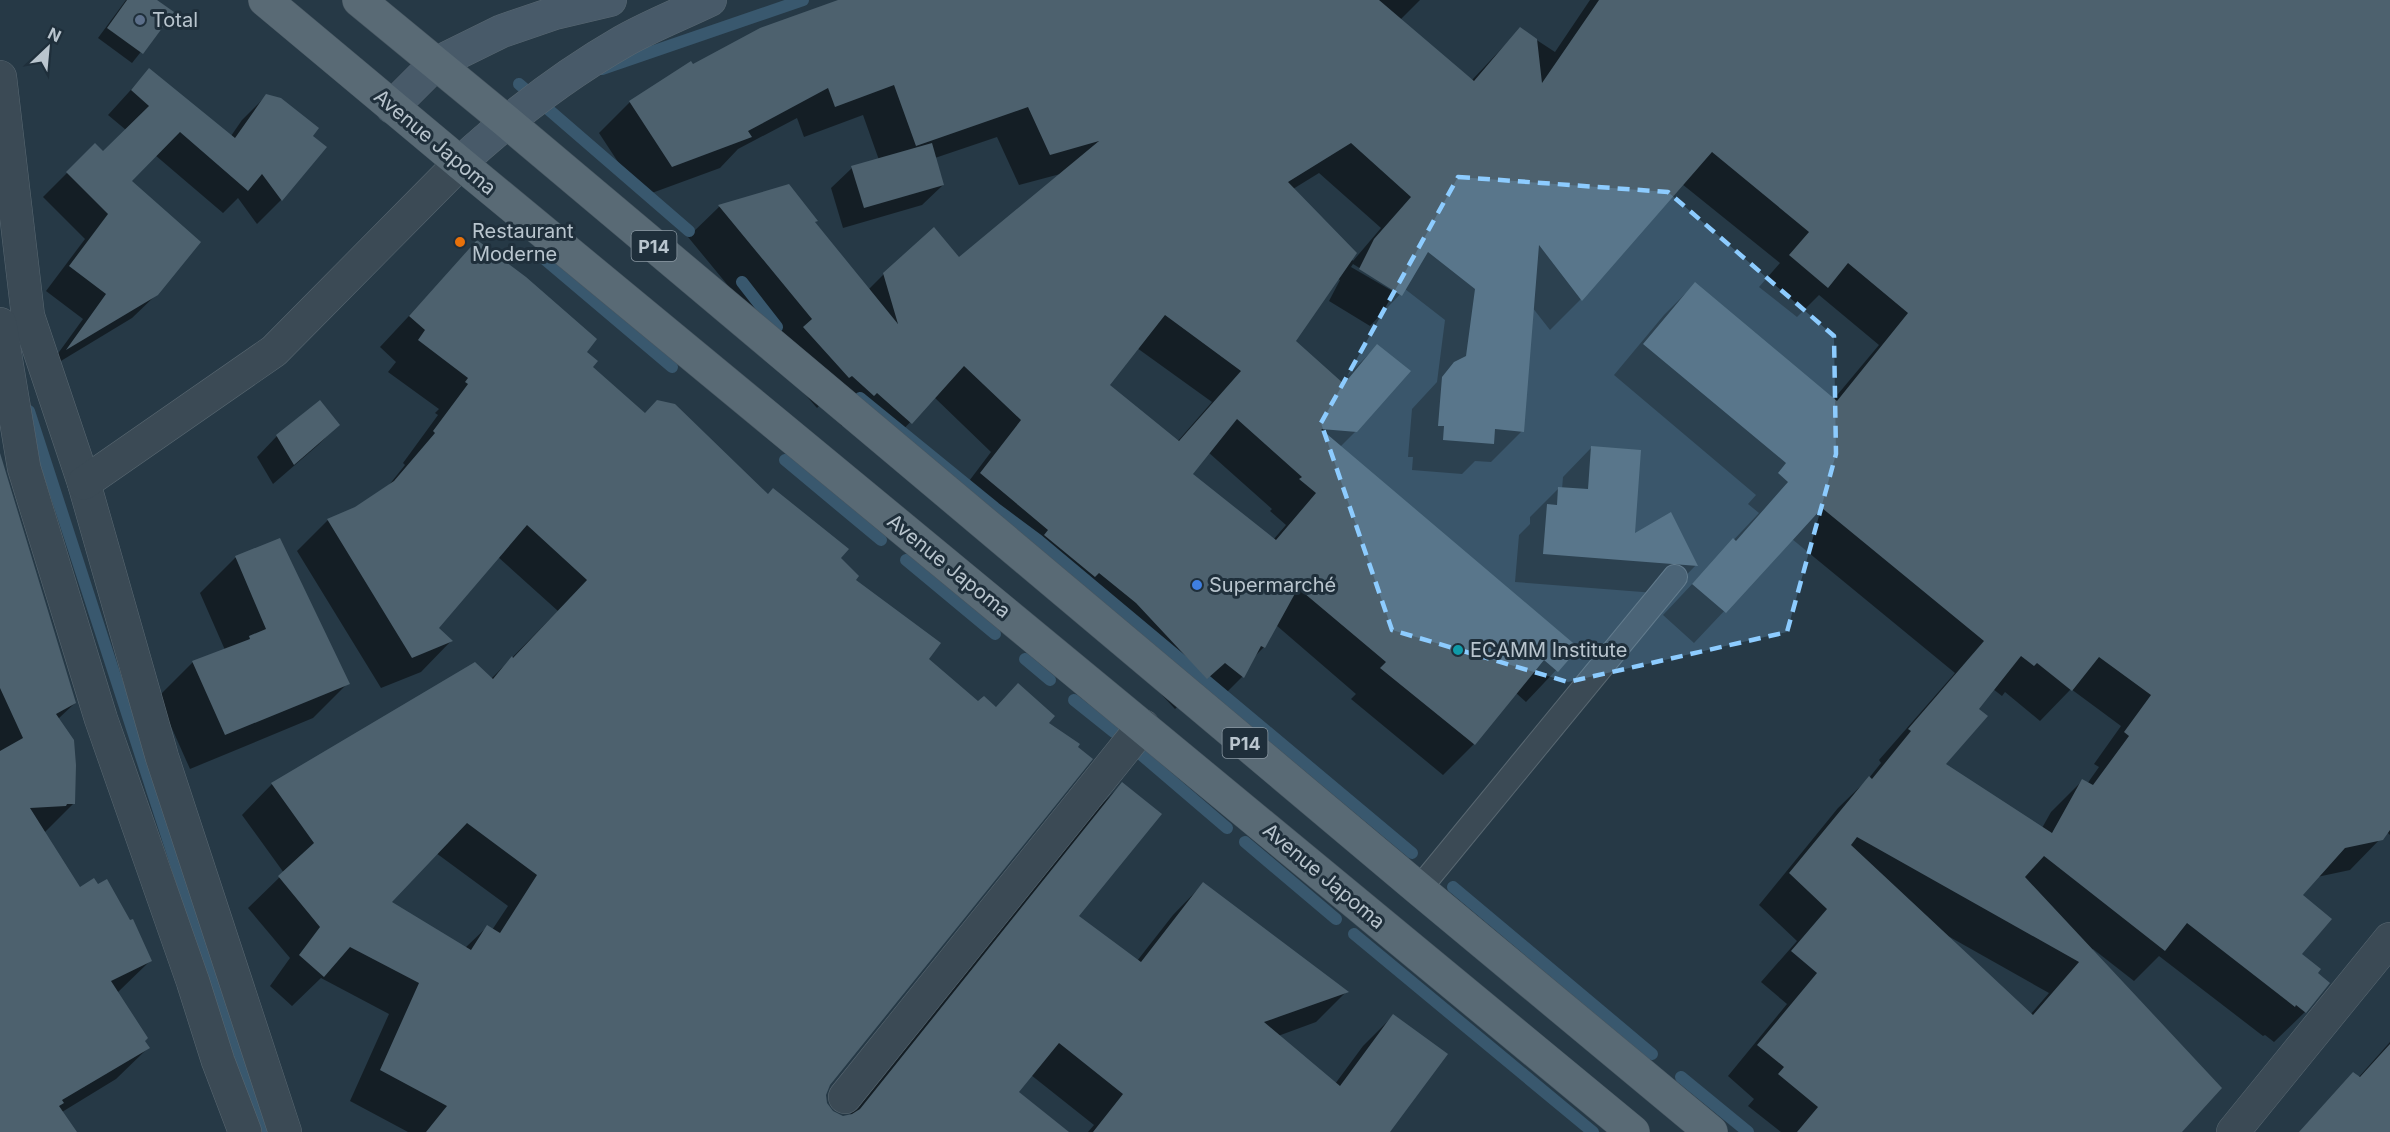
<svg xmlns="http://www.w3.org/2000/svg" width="2390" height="1132" viewBox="0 0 2390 1132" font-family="Inter,sans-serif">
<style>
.shadow{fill:#0007;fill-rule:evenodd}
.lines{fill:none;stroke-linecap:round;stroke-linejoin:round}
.stream{stroke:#39586e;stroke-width:12}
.building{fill:#4d616e;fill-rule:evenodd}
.lane-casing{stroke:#596872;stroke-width:26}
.street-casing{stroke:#596872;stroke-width:34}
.secondary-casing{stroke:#596872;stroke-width:34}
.primary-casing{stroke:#475661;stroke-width:34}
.lane{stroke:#3b4a55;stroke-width:24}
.street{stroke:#3b4a55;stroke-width:33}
.secondary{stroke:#485a69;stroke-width:33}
.primary{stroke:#596a75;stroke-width:33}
.marked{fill:#8dccff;fill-opacity:0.2;stroke:#8dccff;stroke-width:4.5;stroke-dasharray:12 8;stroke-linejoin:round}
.service-dot{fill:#5c6f8a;stroke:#1f2f3b;stroke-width:2}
.food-dot{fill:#e8710a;stroke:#1f2f3b;stroke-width:2}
.shop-dot{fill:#3f7fe0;stroke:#1f2f3b;stroke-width:2}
.culture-dot{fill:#0f9aa8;stroke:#1f2f3b;stroke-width:2}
.labels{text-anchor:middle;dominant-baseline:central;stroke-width:6;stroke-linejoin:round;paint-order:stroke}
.shield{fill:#1f2f3b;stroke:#8b98a2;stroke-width:1.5}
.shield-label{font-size:18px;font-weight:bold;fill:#b9c5ce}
.poi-label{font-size:20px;fill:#b9c5ce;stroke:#1f2f3b;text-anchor:start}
.street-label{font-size:20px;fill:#b9c5ce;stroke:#1f2f3b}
</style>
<rect width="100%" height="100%" fill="#263946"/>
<!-- shadow -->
<g class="shadow">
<polygon points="126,0 155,0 172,13 132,63 98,38"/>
<path d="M 843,0 L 1420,0 L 1400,20 L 1472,80 L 1520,29 L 1555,52 L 1590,0 L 2390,0 L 2390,835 L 2387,832 L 2350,870 L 2317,877 L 2301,895 L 2300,955 L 2305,1012 L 2274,1042 L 2265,1035 L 2263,1036 L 2159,956 L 2134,981 L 2093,949 L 2092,951 L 2180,1132 L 1781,1132 L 1748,1106 L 1754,1099 L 1728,1076 L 1787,1004 L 1761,982 L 1797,941 L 1759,905 L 1838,808 L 1869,778 L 1881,763 L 1879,760 L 1955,673 L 1792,539 L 1694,643 L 1663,615 L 1759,513 L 1748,504 L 1756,495 L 1614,375 L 1664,315 L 1695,284 L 1833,400 L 1879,345 L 1819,295 L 1797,317 L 1759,287 L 1780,263 L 1682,184 L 1580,300 L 1550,330 L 1532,307 L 1522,431 L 1491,462 L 1475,461 L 1462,474 L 1412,470 L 1413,457 L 1408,457 L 1412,409 L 1437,382 L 1445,320 L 1405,289 L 1370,326 L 1329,301 L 1340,280 L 1338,279 L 1294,341 L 1340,383 L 1377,346 L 1356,431 L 1340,447 L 1577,648 L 1526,702 L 1516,693 L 1474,744 L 1443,775 L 1351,699 L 1356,694 L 1276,625 L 1264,647 L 1252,659 L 1242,677 L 1212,707 L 1193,693 L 1175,709 L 1105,634 L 951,505 L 991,452 L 934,397 L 880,454 L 845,422 L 842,426 L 820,405 L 817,408 L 774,359 L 782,351 L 688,237 L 719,207 L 789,186 L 816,221 L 814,223 L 868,290 L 884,274 L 959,259 L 1064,173 L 1019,185 L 997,137 L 935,158 L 943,185 L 922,205 L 843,228 L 831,188 L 852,168 L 879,160 L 863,115 L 804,137 L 797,118 L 738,149 L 720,168 L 641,197 L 599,133 L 630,102 L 693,66 ZM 1319,173 L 1381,228 L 1353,261 L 1293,189 ZM 1353,264 L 1394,289 L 1394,292 L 1351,267 ZM 1137,348 L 1212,402 L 1177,442 L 1108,385 ZM 1208,452 L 1272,509 L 1270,511 L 1286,525 L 1273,540 L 1191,475 ZM 1993,689 L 2002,696 L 2005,692 L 2040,721 L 2071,689 L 2121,726 L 2094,764 L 2099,767 L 2087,784 L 2082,781 L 2051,812 L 2042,828 L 1944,765 L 1977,709 ZM 1948,936 L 2049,993 L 2030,1015 Z"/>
<polygon points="149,70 231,136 242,120 266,96 325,148 281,200 257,224 238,198 223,213 155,155 130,181 157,294 132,318 46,370 83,319 46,291 85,239 43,197 95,145 103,153 126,130 108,115"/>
<path d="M 478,242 L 585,352 L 591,367 L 645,415 L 767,496 L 839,558 L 854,580 L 927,659 L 829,1084 L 825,1095 L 826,1104 L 832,1112 L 843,1117 L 849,1116 L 1091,815 L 1122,784 L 1077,917 L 1137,961 L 1173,915 L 1203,884 L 1346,992 L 1316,1022 L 1278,1036 L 1335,1084 L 1363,1046 L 1393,1016 L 1389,1132 L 1088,1132 L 1094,1125 L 1031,1075 L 1017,1092 L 1067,1132 L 408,1132 L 350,1101 L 389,1014 L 321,978 L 292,1006 L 270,986 L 290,958 L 248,908 L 284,873 L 242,815 L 272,784 L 491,679 L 558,611 L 498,557 L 437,628 L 451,641 L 421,672 L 381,688 L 297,551 L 328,520 L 356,509 L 385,490 L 405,465 L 403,463 L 438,415 L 435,413 L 439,409 L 388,372 L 396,362 L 380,347 ZM 436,853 L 508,906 L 492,930 L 487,927 L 465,948 L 389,902 Z"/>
<polygon points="338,425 318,445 273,484 257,457 277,436"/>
<polygon points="1591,448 1633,535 1696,565 1668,594 1515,582 1519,535 1530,524 1530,517 1559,488 1562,489 1563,477"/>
<polygon points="0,474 75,703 58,719 74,803 44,833 79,889 150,961 117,993 148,1048 116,1079 62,1112 75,1132 0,1132"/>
<polygon points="279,540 348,683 313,718 190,769 158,697 193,662 225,650 200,593 235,558"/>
<polygon points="2390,1042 2390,1132 2300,1132 2353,1074 2358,1078"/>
</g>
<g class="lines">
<!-- stream -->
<g class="stream">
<polyline points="602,69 803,0"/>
<polyline points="519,84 689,231"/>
<polyline points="542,257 672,367"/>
<polyline points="742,282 777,327"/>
<polyline points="860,398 995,508 1038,540 1412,853"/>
<polyline points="29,411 263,1132"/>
<polyline points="785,460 881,540"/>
<polyline points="906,560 995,634"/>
<polyline points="1025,659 1050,680"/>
<polyline points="1074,700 1114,732"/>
<polyline points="1137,751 1227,828"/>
<polyline points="1245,842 1336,919"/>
<polyline points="1453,887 1652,1054"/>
<polyline points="1354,934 1593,1132"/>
<polyline points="1681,1077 1748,1132"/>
</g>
</g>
<!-- building -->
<g class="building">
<polygon points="127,0 157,0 174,12 143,54 107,28"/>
<path d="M 838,0 L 1379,0 L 1474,81 L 1520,27 L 1537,39 L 1542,83 L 1599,0 L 2390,0 L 2390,830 L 2383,840 L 2345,848 L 2303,895 L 2332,919 L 2302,954 L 2321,969 L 2318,973 L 2330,983 L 2306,1013 L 2296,1005 L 2295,1007 L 2187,923 L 2165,951 L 2044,856 L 2025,877 L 2222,1088 L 2182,1132 L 1797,1132 L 1818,1107 L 1778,1074 L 1784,1067 L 1757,1045 L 1817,973 L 1791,951 L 1827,909 L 1789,873 L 1869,776 L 1872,779 L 1911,731 L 1908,729 L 1984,641 L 1822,508 L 1726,613 L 1692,584 L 1733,538 L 1736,541 L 1788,482 L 1778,473 L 1786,463 L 1643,344 L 1695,282 L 1837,401 L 1908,313 L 1848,263 L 1828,288 L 1789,255 L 1809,232 L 1712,152 L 1582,301 L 1539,245 L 1524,432 L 1495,429 L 1494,444 L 1443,440 L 1444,426 L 1438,426 L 1442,377 L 1454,362 L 1466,356 L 1475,289 L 1428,252 L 1402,296 L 1359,269 L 1374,239 L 1411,197 L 1351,143 L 1288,182 L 1357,253 L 1296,341 L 1344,384 L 1377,344 L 1411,371 L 1357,432 L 1321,429 L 1579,648 L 1558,672 L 1544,660 L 1475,745 L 1380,668 L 1386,662 L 1298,588 L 1265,648 L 1261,646 L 1244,678 L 1225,663 L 1207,679 L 1136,603 L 1099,573 L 1095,577 L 1044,535 L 1048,530 L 980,473 L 1021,420 L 964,366 L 912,424 L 877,393 L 874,396 L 852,376 L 849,378 L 803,327 L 812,319 L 718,205 L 789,184 L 818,221 L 815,222 L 898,324 L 883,273 L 934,227 L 959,257 L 1099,141 L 1050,155 L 1028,107 L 916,146 L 894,85 L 835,107 L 828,88 L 748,131 L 752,137 L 672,167 L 629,101 L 691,61 L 693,64 L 760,28 ZM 1165,315 L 1241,371 L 1179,441 L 1110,385 ZM 1237,419 L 1302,477 L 1299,479 L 1316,493 L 1276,540 L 1193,474 ZM 2021,656 L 2034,666 L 2037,663 L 2072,691 L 2099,657 L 2151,695 L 2124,732 L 2129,736 L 2093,785 L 2082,779 L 2052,833 L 1946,764 L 1988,716 L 1979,709 ZM 1857,837 L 2079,962 L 2033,1015 L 1851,845 Z"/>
<polygon points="149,68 235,138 266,94 281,98 319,128 313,136 327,147 282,201 262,174 248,191 180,132 132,181 201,242 158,295 66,350 106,294 69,266 108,214 66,172 95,143 103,151 149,106 131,90"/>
<polygon points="932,143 944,185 864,208 851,166"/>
<path d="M 477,240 L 526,277 L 597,339 L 587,352 L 598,361 L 593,367 L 645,413 L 657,400 L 675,404 L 768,494 L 773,488 L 849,549 L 841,558 L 859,576 L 856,580 L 941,643 L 929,659 L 978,701 L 984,696 L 996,707 L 1018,683 L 1055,716 L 1049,723 L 1080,744 L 1078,747 L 1093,759 L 830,1085 L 826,1095 L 827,1103 L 833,1111 L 843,1116 L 852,1114 L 860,1109 L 1122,782 L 1162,814 L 1079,916 L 1141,962 L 1203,882 L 1349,992 L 1264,1022 L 1340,1086 L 1393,1014 L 1448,1054 L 1390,1132 L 1093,1132 L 1123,1094 L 1059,1043 L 1019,1092 L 1069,1132 L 426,1132 L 447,1106 L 380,1070 L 419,983 L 350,947 L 324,977 L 299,955 L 320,927 L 278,876 L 314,843 L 271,783 L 475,662 L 493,679 L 512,656 L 513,658 L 587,580 L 527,525 L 439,628 L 453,641 L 412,658 L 327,519 L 355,507 L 394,481 L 435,433 L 433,431 L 468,384 L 465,382 L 468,378 L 418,340 L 425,330 L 409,316 ZM 467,823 L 537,875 L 500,933 L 487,925 L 471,950 L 392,902 Z"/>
<polygon points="320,400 340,425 294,465 276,435"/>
<polygon points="1591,446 1641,450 1635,533 1671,512 1698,566 1543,554 1547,504 1557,505 1558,487 1588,489"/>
<polygon points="0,453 76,703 56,714 74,740 76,765 75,804 67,804 66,806 30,808 80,887 94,878 98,884 107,879 130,920 133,919 152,961 111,981 148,1038 145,1041 150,1048 62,1100 64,1103 59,1106 77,1132 0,1132 0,751 23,738 0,688"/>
<polygon points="280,538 350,684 225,735 192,661 250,639 249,636 266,629 235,556"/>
<polygon points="2390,1044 2390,1132 2299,1132 2353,1072 2360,1077"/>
</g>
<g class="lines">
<!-- lane casing -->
<g class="lane-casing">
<polyline id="lane" points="1419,889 1675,577"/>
</g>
<!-- street casing -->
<g class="street-casing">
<g id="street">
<polyline points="0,77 28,316 84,483 162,757 285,1132"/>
<polyline points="0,324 24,468 101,719 193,982 218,1061 245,1132"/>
<polyline points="84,483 274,351 460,163"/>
<polyline points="845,1097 1143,726"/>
<polyline points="2233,1132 2390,939"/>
</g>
</g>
<!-- secondary casing -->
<g class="secondary-casing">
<g id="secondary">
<polyline points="392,107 435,64 502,31 555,13 610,0"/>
<path d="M 460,163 C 510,117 563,76 622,42 C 650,26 681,14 710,0"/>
</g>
</g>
<!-- primary casing -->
<g class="primary-casing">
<g id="primary">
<polyline points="265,0 460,163 1633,1132"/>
<polyline points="359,0 506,121 1419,889 1711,1132"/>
</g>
</g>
<!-- lane -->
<use href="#lane" class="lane"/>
<!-- street -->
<use href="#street" class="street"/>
<!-- secondary -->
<use href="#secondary" class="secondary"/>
<!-- primary -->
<use href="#primary" class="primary"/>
</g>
<!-- marked area -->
<path class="marked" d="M 1458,177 L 1668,192 L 1834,336 L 1836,454 L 1787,632 L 1568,682 L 1392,630 L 1321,423 Z"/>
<!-- markers -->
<circle class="service-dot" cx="140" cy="20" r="6"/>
<circle class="food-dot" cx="460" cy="242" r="6"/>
<circle class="shop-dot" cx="1197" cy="585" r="6"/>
<circle class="culture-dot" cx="1458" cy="650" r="6"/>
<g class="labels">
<!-- shield labels -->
<g class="shield">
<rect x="631.5" y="231" width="45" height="30" rx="4.5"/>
<rect x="1222.5" y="728" width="45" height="30" rx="4.5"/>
</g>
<g class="shield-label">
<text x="654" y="246">P14</text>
<text x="1245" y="743">P14</text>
</g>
<!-- poi labels -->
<g class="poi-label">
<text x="152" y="20">Total</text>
<text x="472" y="231">Restaurant<tspan x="472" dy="23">Moderne</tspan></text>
<text x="1209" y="585">Supermarché</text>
<text x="1470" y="650">ECAMM Institute</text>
</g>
<!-- street labels -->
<g class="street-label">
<text transform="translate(435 142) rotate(40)">Avenue Japoma</text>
<text transform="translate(949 566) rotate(39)">Avenue Japoma</text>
<text transform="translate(1324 876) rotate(40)">Avenue Japoma</text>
</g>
</g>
<!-- north arrow -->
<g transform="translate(48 48) rotate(26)" stroke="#1f2f3b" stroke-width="4.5" paint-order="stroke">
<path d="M0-4.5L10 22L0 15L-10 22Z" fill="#b9c5ce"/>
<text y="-9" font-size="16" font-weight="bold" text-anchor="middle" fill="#b9c5ce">N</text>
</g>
</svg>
